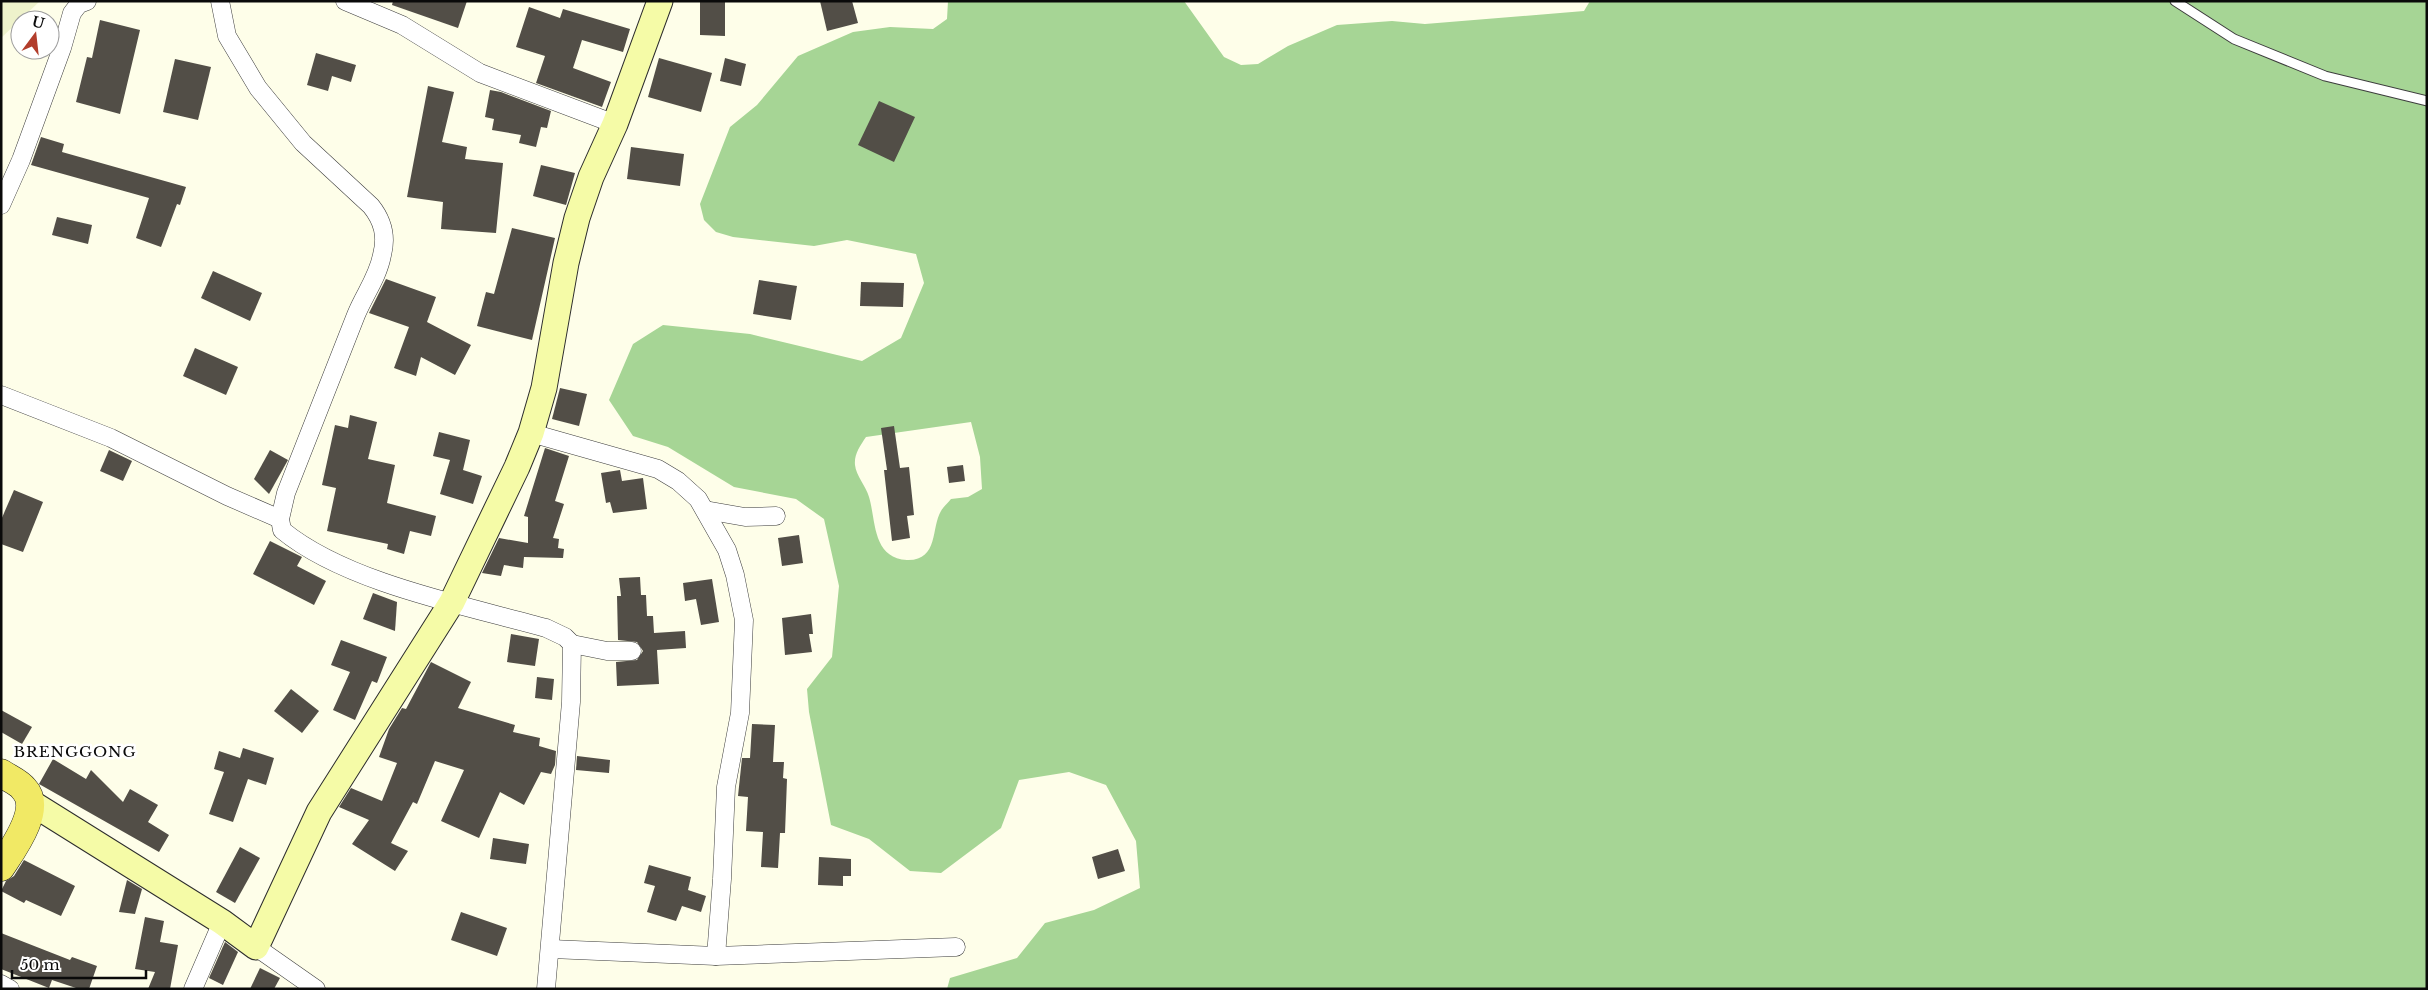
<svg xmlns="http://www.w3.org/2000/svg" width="2428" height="990" viewBox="0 0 2428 990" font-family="'Libre Baskerville',serif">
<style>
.farmland{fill:#eef2cb}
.forest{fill:#a6d595;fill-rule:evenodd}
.building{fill:#524e47}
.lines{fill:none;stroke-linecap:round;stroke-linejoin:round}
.lane-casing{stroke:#3d3d3d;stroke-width:11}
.street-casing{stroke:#3d3d3d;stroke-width:19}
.secondary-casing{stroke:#2c2c2c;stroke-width:27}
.primary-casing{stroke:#1b1b1b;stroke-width:29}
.lane{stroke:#fff;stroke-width:9}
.street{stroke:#fff;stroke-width:18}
.secondary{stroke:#f5fba7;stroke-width:25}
.primary{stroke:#f1e965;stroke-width:28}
.labels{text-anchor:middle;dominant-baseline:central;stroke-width:5;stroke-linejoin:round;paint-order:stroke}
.quarter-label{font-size:15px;letter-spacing:1px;fill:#0a0a0a;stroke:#fff}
</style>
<rect width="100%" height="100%" fill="#fefee9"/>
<!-- farmland -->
<polygon class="farmland" points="1,1 40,1 1,38"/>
<!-- forest -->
<path class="forest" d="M 948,1 L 1184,1 L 1224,57 L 1241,65 L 1258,64 L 1288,46 L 1337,25 L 1392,21 L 1425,24 L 1584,11 L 1590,1 L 2427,1 L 2427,989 L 947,989 L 950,978 L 1017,958 L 1045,923 L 1094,910 L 1140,888 L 1136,841 L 1106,785 L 1069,772 L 1019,780 L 1001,828 L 941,873 L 910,871 L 869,839 L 831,825 L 809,712 L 807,689 L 832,657 L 839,586 L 824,519 L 796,499 L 734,487 L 668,447 L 633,436 L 609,400 L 633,344 L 663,325 L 750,334 L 862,361 L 901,338 L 924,283 L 916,254 L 847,240 L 814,246 L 733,237 L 716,232 L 704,220 L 700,204 L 730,127 L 757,105 L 798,56 L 853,32 L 890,27 L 933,29 L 947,19 ZM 971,422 L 980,457 L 982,489 L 968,497 L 951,499 C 948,503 943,507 941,511 C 931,527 939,561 907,560 C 872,558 876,520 869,497 C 866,486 856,476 855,465 C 854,454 860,446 866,437 Z"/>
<!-- building -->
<g class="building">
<polygon points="393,1 467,1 458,28 392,5"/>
<polygon points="700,1 725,1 725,36 700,35"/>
<polygon points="820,1 852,1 858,23 827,31"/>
<polygon points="529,7 560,18 563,9 630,29 623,52 582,40 573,68 611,82 602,107 536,83 545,56 516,47"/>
<polygon points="100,20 140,30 120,114 76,102 87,57 92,58"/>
<polygon points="316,53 356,65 351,82 332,76 328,91 307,85"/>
<polygon points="659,58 712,73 701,112 648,97"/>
<polygon points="725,58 746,64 741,86 720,81"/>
<polygon points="175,59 211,67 198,120 163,112"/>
<polygon points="428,86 454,92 442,142 467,147 465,159 503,163 496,233 441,229 443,202 407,197"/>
<polygon points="490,90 501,92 551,111 547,128 541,127 536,147 519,143 521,135 492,130 494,119 485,117"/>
<polygon points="879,101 915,117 894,162 858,145"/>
<polygon points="41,137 64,144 62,152 186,187 180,205 177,204 161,247 136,238 149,198 31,165"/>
<polygon points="631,147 684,154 680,186 627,179"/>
<polygon points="541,165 575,173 566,205 533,196"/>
<polygon points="57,217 92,225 88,244 52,235"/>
<polygon points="512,228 555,238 532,340 477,326 486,292 494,294"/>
<polygon points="213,271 262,293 250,321 201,298"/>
<polygon points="386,279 436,297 427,322 471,345 455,375 421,357 416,376 394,368 409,327 369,313"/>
<polygon points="759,280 797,286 791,320 753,314"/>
<polygon points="861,282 904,283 903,307 860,306"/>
<polygon points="195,348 238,367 226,395 183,376"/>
<polygon points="560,388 587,394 579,426 552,419"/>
<polygon points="350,415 377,422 368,459 395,465 387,503 436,516 431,536 410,531 404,554 387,549 388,544 327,531 336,488 322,485 335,425 348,428"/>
<polygon points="894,426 900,468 909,467 914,515 907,516 910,538 892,541 884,470 887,470 881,428"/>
<polygon points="439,432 470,440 463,470 482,476 473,504 440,494 450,460 433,456"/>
<polygon points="545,448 569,456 555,501 564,504 553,538 559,539 558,548 564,549 563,558 524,557 523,568 504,565 501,576 482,573 499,538 528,543 528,517 524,516"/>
<polygon points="109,450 132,461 123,481 100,471"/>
<polygon points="270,450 288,460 269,494 254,479"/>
<polygon points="963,465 965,481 949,483 947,467"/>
<polygon points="620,470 622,481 643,478 647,509 613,513 610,502 606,503 601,473"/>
<polygon points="14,490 43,502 23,552 1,544 1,520"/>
<polygon points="799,535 803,563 782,566 778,538"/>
<polygon points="270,541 302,557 297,566 326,581 314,605 253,574"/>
<polygon points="640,577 641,595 646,595 647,616 653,616 654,633 685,631 686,648 657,650 659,684 617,686 616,662 637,660 643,651 637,642 618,640 617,596 621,596 619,578"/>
<polygon points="712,579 719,622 701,625 696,599 685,601 683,583"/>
<polygon points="373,593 397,602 395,631 363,619"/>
<polygon points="811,614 813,634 809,634 812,652 785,655 782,618"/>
<polygon points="511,634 539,639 535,666 507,662"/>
<polygon points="341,640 387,657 377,683 372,681 355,720 333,710 350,672 331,665"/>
<polygon points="431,662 471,682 458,708 515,725 513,732 540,738 539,746 556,751 555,765 551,774 541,772 524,805 500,792 479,838 441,821 464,770 435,761 417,804 413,802 391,843 408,851 395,871 352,844 369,820 339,807 351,788 382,801 397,763 379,757 389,729 402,708 406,709"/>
<polygon points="537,677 554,679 552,700 535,698"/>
<polygon points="291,689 319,711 302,733 274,711"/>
<polygon points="1,710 32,727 22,744 1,732"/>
<polygon points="752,724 775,725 773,762 784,762 783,778 787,779 785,833 780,833 778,868 761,867 763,832 746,831 748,797 738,796 742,758 750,758"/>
<polygon points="243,748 274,758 266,785 248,779 233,822 209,814 224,772 214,769 219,751 240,758"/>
<polygon points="577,756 610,760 609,773 576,770"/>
<polygon points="53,759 86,779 91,770 123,802 130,789 158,805 148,822 169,835 159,852 39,784"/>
<polygon points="493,838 529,844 526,864 490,859"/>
<polygon points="240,847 260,858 235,903 216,892"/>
<polygon points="1118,849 1125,871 1098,879 1092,857"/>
<polygon points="819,857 851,859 851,876 843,876 843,886 818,885"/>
<polygon points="24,860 75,886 61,916 26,900 24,903 1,891 6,881 14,876"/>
<polygon points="649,865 691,877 688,890 706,896 701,912 682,906 676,921 647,912 655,886 644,883"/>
<polygon points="127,880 142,889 135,914 119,912"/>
<polygon points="461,912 507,928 497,956 451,940"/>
<polygon points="145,917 164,921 160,942 178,945 170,989 148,989 155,972 135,969"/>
<polygon points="1,933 70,960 72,957 97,966 89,989 79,989 52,980 49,988 1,969"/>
<polygon points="225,942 238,952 223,985 209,978"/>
<polygon points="260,968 280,978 274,989 250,989"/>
</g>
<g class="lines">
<!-- lane casing -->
<g class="lane-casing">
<polyline id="lane" points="2175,1 2234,39 2325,76 2427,101"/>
</g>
<!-- street casing -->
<g class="street-casing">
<g id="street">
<path d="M 220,1 L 227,36 L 258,88 L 303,143 L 371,206 C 383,221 387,236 382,255 C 378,277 364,295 356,315 C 333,374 309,434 286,493 L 280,519"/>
<polyline points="345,1 402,25 480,73 615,124"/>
<polyline points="1,205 21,160 62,48 72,13 79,4 87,1"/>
<path d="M 1,395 L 111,438 L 227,496 L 280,519 L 282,530 C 346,583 467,606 546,628 L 565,637 L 572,644 L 571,702 L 546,989"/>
<polyline points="531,433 658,469 678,481 698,499 727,550 735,575 744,620 740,713 726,787 722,879 716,956"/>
<polyline points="705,510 745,517 776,516"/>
<polyline points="572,644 607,651 632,651"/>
<polyline points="256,947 316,989"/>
<polyline points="551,949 716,956 956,947"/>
<polyline points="1,984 10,989"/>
<polyline points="193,989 222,922"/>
</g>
</g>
<!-- secondary casing -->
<g class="secondary-casing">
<polyline id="secondary" points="30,802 222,922 256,947 319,812 452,602 517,467 531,433 544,388 566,263 577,218 591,177 615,124 660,1"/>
</g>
<!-- primary casing -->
<g class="primary-casing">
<path id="primary" d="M 1,773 C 8,778 19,782 24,789 C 43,809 12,850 1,867"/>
</g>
<!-- lane -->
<use href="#lane" class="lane"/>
<!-- street -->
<use href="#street" class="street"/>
<!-- secondary -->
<use href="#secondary" class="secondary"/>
<!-- primary -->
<use href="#primary" class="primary"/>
</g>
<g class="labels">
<!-- quarter labels -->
<g class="quarter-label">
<text x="75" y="751">BRENGGONG</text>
</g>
</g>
<!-- border -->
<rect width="2428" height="990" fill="none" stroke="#0a0a0a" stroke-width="5"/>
<!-- north arrow -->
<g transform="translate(35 35) rotate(15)"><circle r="24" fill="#ffffff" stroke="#9d9d9d"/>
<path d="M0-4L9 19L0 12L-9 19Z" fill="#b23d2b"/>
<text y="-8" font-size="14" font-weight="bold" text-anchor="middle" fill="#0a0a0a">U</text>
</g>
<!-- scale -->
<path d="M12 970v8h134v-8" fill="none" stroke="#0a0a0a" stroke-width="2.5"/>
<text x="20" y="970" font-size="15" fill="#0a0a0a" stroke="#ffffff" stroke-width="4" paint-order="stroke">50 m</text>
</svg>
